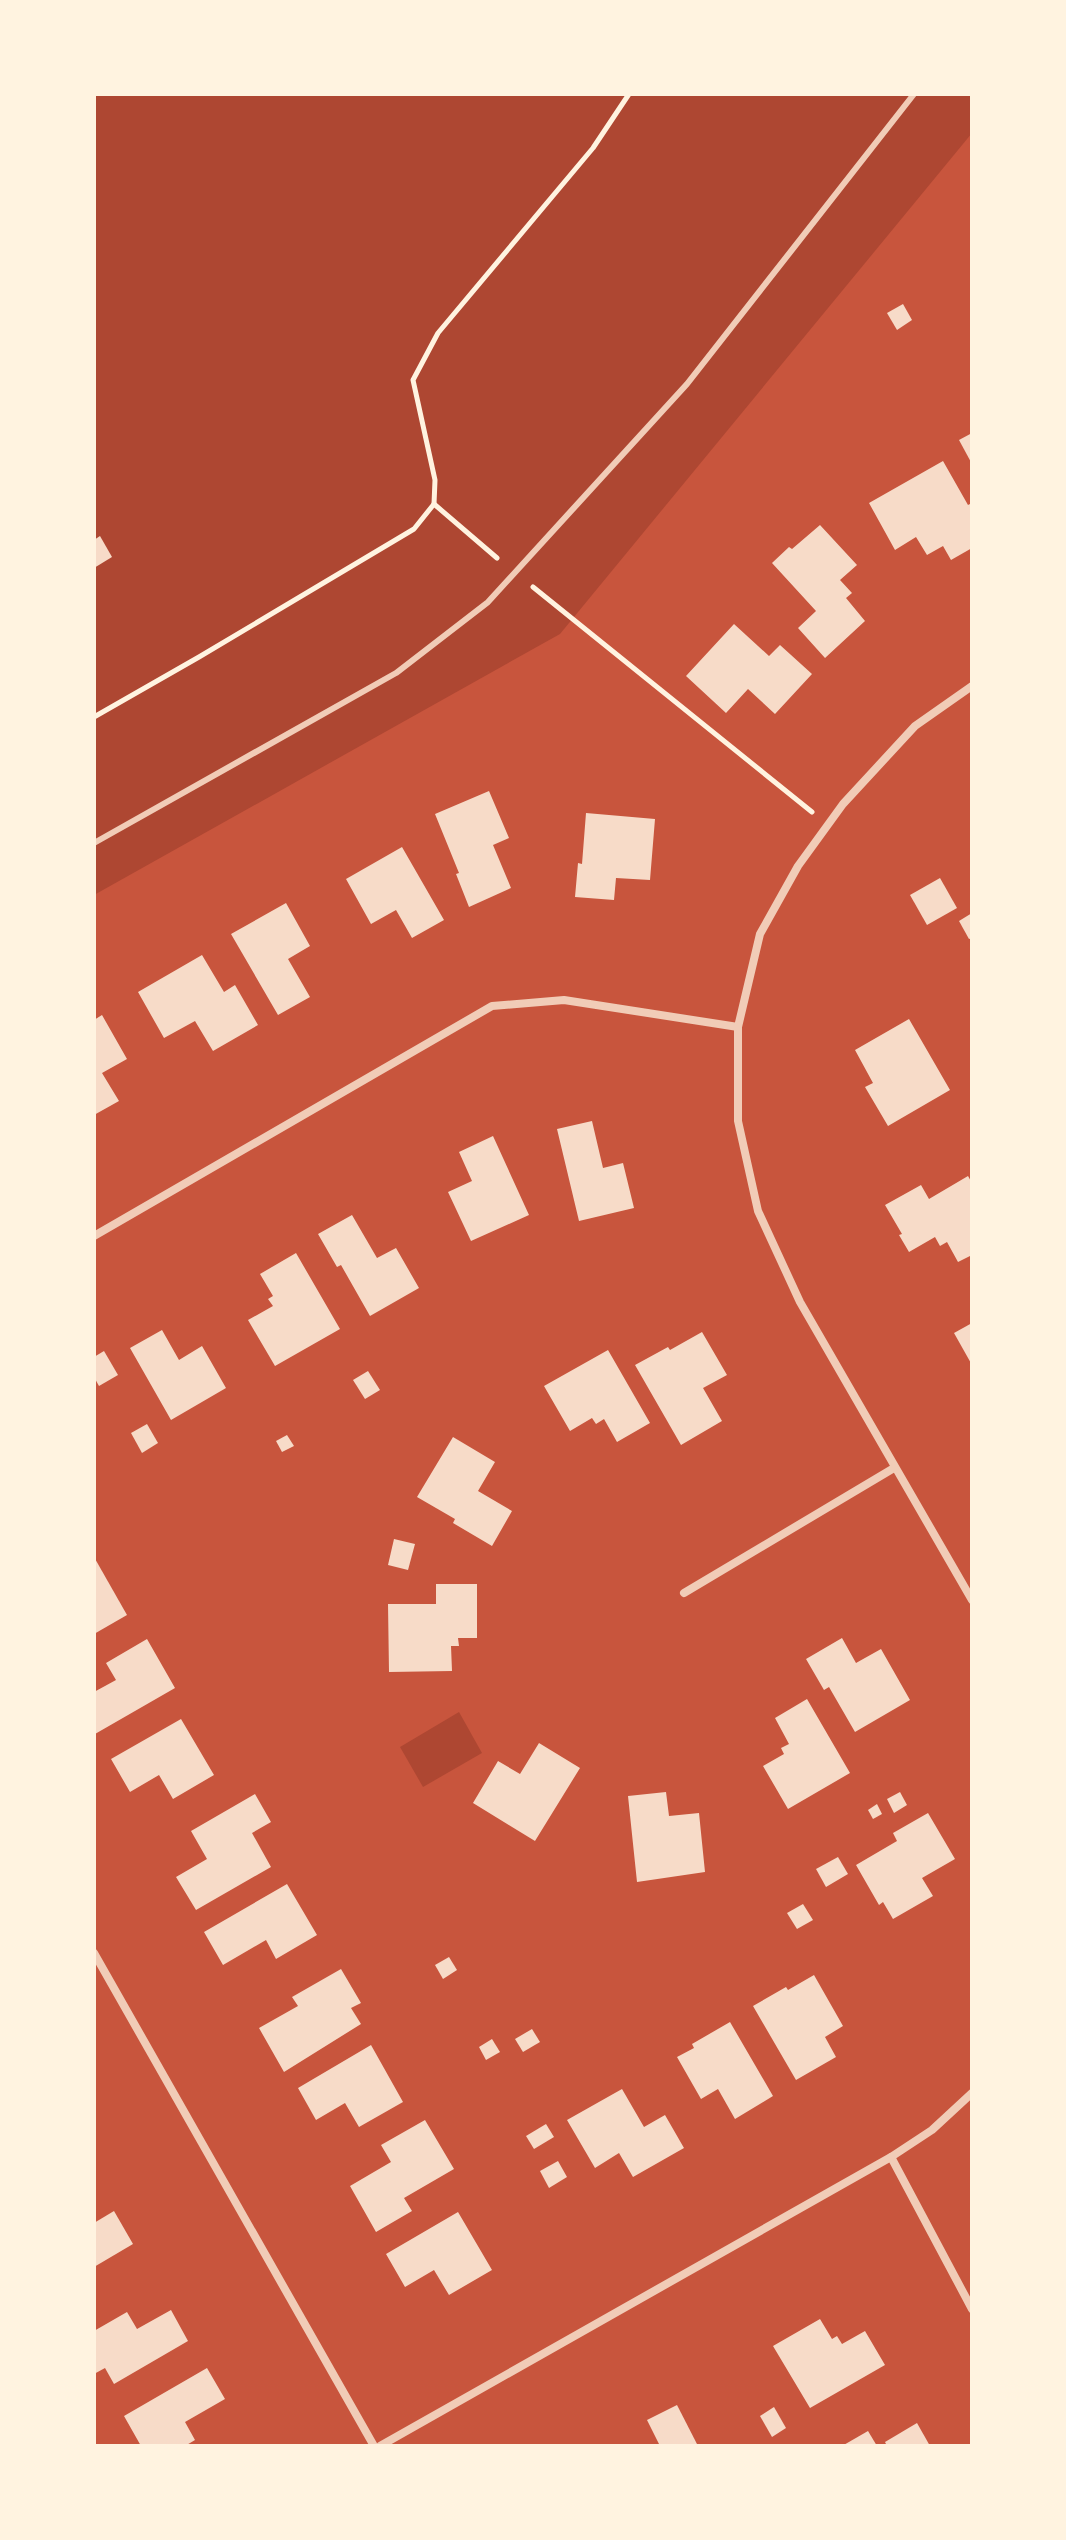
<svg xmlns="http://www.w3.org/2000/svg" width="1066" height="2540" viewBox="0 0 1066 2540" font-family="'IBM Plex Sans',sans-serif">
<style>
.green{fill:#ae4732}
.building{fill:#f7dbc8}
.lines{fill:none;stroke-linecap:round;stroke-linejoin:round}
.path{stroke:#fff3e0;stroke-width:5}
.service{stroke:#f1ccb7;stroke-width:6}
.minor{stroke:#f1ccb7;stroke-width:8}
</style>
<rect width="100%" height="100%" fill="#c8553d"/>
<!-- green -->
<g class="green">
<polygon points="94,94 972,94 972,133 560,634 94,895"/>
<polygon points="459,1712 482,1753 423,1787 400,1747"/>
</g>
<!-- building -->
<g class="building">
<polygon points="903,304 912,320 897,330 887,313"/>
<polygon points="972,433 972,464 959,440"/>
<polygon points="943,461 968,505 972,503 972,548 951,560 943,546 927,555 916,537 895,550 869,503"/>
<polygon points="820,525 857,565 840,580 852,593 846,598 865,621 825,658 798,628 816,611 772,563 789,547 792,549"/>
<polygon points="100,536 112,557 94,568 94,540"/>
<polygon points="734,624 769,656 780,645 812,674 775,714 748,689 726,713 686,676"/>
<polygon points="489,791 509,838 493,845 511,888 469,907 456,874 459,873 435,814"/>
<polygon points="586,813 655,819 650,880 616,878 614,900 575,897 578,863 582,864"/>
<polygon points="402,847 444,920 412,938 396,910 371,924 346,879"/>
<polygon points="940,878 957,908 927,925 910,895"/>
<polygon points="286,903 310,946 288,959 310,997 278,1015 231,934"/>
<polygon points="972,913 972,938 969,939 959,921"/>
<polygon points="202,955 224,992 235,985 258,1025 213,1051 195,1021 164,1038 138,992"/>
<polygon points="102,1015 127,1059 102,1073 119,1101 94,1115 94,1020"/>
<polygon points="909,1019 950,1090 888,1126 865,1087 873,1083 855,1050"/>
<polygon points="592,1121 603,1168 623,1163 634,1208 579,1221 557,1129"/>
<polygon points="493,1136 529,1215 471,1241 448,1192 472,1181 459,1152"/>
<polygon points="968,1176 972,1183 972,1255 958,1262 947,1242 940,1246 935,1237 909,1252 899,1235 902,1234 885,1205 921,1185 929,1199"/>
<polygon points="352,1215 377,1258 396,1248 419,1288 370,1316 341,1265 337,1267 318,1234"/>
<polygon points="296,1253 340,1329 275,1366 248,1320 273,1306 268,1299 273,1296 260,1274"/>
<polygon points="972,1323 972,1365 954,1333"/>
<polygon points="162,1330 179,1360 202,1346 226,1388 171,1420 130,1348"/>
<polygon points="702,1332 727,1375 703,1388 722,1421 681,1445 635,1365 668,1347 670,1350"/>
<polygon points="608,1350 650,1423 617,1442 604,1419 596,1424 592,1418 570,1431 544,1386"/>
<polygon points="104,1351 118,1375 99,1386 94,1377 94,1357"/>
<polygon points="368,1371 380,1390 365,1399 353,1380"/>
<polygon points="147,1424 158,1443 142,1453 131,1433"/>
<polygon points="287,1435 294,1446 282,1452 276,1441"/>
<polygon points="453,1437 495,1462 478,1491 512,1511 492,1546 453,1523 455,1519 417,1497"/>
<polygon points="394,1539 415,1544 408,1570 388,1565"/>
<polygon points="94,1557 127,1615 94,1634"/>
<polygon points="436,1584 477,1584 477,1638 458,1638 459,1646 451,1646 452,1671 389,1672 388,1604 436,1604"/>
<polygon points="842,1638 856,1663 881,1649 910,1700 855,1732 829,1687 824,1690 806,1659"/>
<polygon points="147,1639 175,1688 95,1734 94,1692 116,1680 106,1663"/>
<polygon points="807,1699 850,1773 788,1809 763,1766 784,1754 781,1748 789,1744 775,1718"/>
<polygon points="181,1719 214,1775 173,1799 159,1775 130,1792 111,1759"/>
<polygon points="539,1743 580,1768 535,1841 473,1803 498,1761 520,1774"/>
<polygon points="666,1792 669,1816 699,1813 705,1872 637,1882 628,1796"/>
<polygon points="900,1792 907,1805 894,1813 887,1799"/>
<polygon points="255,1794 271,1822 252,1833 271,1867 196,1910 176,1877 207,1859 191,1831"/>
<polygon points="877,1804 882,1814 873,1819 868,1810"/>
<polygon points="928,1813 955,1859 922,1878 933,1896 893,1919 883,1902 879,1905 856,1865 897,1841 893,1833"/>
<polygon points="838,1857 848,1874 826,1887 816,1869"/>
<polygon points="287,1884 317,1935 276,1959 266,1940 223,1965 204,1932"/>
<polygon points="803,1904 813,1920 797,1929 787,1913"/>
<polygon points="449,1957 457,1970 443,1979 435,1965"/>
<polygon points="341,1969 361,2003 351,2008 361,2024 284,2072 259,2028 298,2006 292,1997"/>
<polygon points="814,1975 843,2026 825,2037 836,2057 796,2080 753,2006 786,1987 788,1990"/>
<polygon points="730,2022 773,2096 735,2119 718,2089 701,2099 677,2057 694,2048 692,2044"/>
<polygon points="532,2029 540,2042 523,2052 515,2039"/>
<polygon points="492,2039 500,2052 486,2060 479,2047"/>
<polygon points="371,2045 403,2102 359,2127 345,2103 316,2120 298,2088"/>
<polygon points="622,2089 644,2127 665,2115 684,2148 633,2177 619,2153 595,2168 567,2120"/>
<polygon points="425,2120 454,2169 404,2198 412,2211 376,2232 350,2186 391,2162 381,2145"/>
<polygon points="546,2124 554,2137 534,2149 526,2136"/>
<polygon points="558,2161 567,2177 549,2188 540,2171"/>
<polygon points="114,2211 133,2244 94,2267 94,2223"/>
<polygon points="458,2212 492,2270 449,2295 434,2270 405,2287 386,2254"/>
<polygon points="171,2310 188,2341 114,2384 105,2368 94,2374 94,2331 127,2312 137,2329"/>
<polygon points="820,2319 832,2339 837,2336 842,2344 865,2331 885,2365 810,2408 773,2346"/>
<polygon points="207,2368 225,2399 185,2422 195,2440 185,2446 141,2446 124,2416"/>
<polygon points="677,2405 698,2446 660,2446 647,2420"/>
<polygon points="774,2407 786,2428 772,2437 760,2416"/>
<polygon points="917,2423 930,2446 887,2446 885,2442"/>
<polygon points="868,2431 877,2446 842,2446"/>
</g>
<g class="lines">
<!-- path -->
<g class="path">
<polyline points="434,504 497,558"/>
<polyline points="533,587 812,812"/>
<polyline points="94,717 199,657 414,529 434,504 435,480 413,380 438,333 593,148 629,94"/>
</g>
<!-- service -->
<polyline class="service" points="94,843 396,673 488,602 687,384 914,94"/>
<!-- minor -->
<g class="minor">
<polyline points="972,686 915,726 843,804 798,866 760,934 738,1027 738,1121 758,1211 800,1302 972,1600"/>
<polyline points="94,1236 492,1006 564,1000 738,1027"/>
<polyline points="684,1593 894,1468"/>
<polyline points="94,1953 374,2446"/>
<polyline points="891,2157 972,2309"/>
<polyline points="380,2446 891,2157 932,2130 972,2093"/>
</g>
</g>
<!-- border -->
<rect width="1066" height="2540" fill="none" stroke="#fff3e0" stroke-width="192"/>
</svg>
